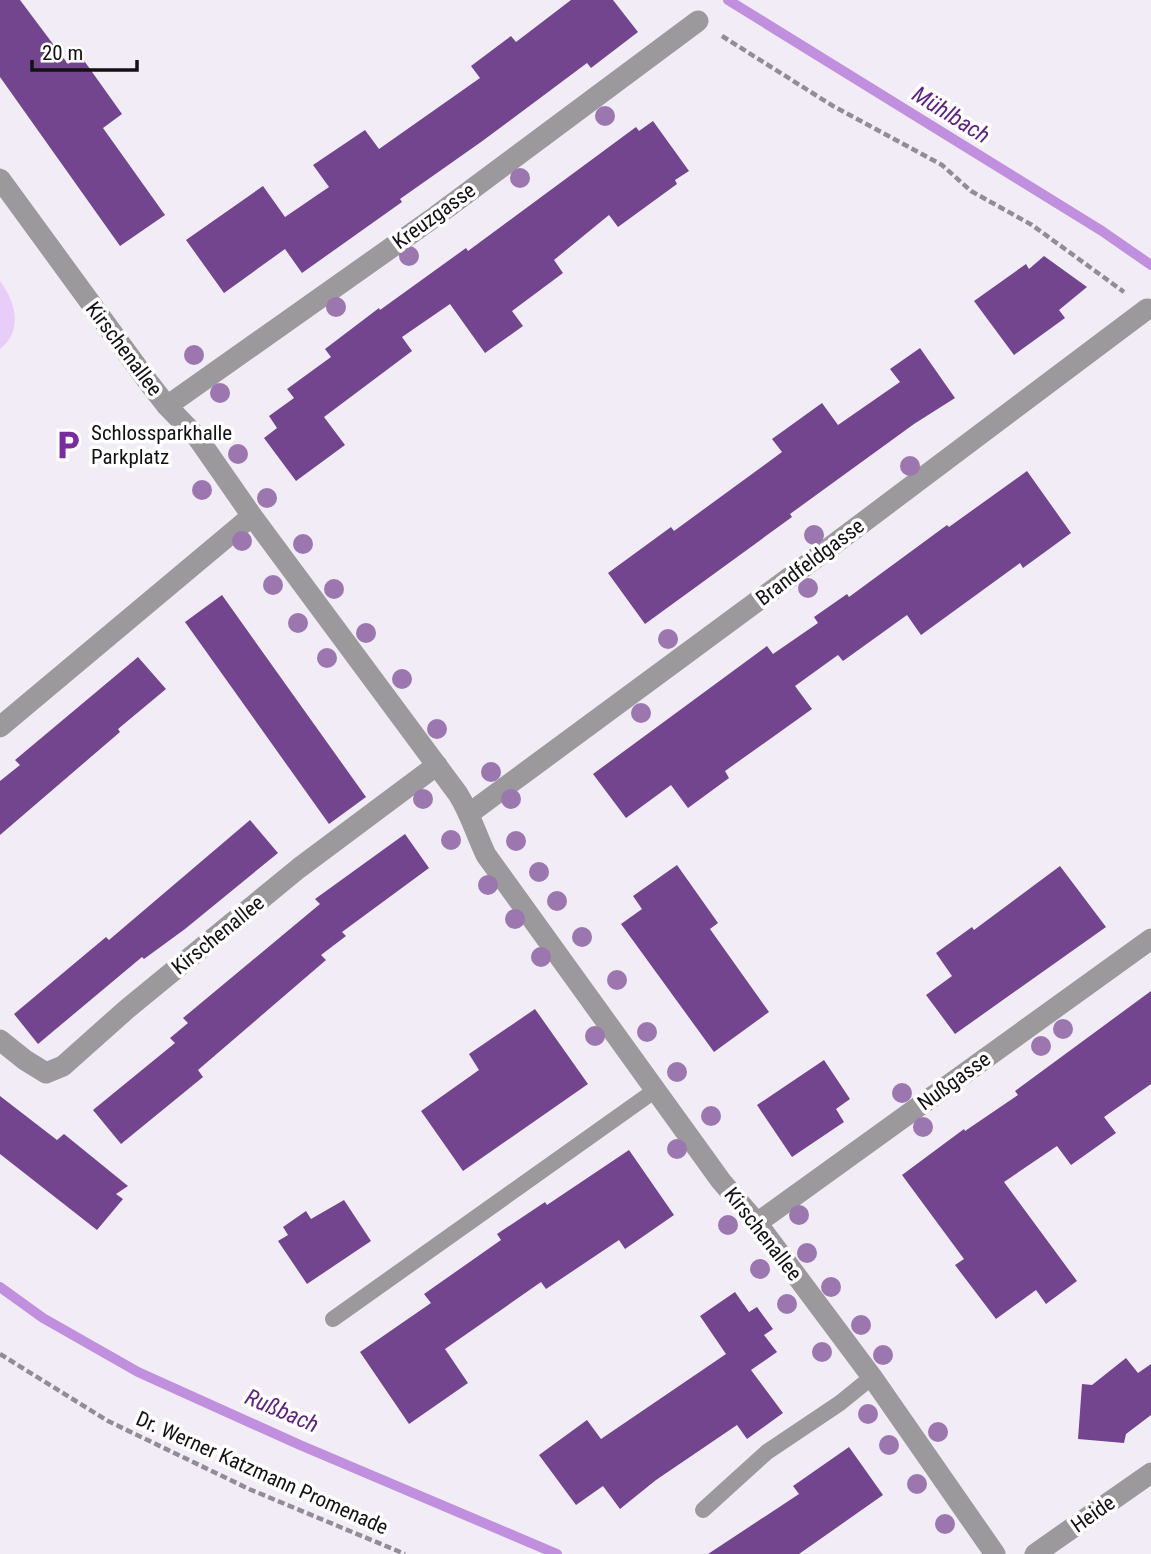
<svg xmlns="http://www.w3.org/2000/svg" width="1151" height="1554" viewBox="0 0 1151 1554" font-family="'Roboto Condensed',sans-serif">
<style>
.green{fill:#e8cdf9}
.lines{fill:none;stroke-linecap:round;stroke-linejoin:round}
.stream{stroke:#c08fdd;stroke-width:10}
.building{fill:#73458e}
.path{stroke:#918d94;stroke-width:4.5;stroke-dasharray:7 3.5;stroke-linecap:butt}
.lane{stroke:#9c999d;stroke-width:16}
.street{stroke:#9c999d;stroke-width:21}
.tree{fill:#9c77af}
.labels{text-anchor:middle;dominant-baseline:central;stroke-width:7;stroke-linejoin:round;paint-order:stroke}
.street-label{font-size:21px;fill:#131114;stroke:#fff}
.poi-label{font-size:21px;fill:#131114;stroke:#fff;text-anchor:start}
.water-label{font-size:23px;font-style:italic;fill:#60237f;stroke:#fff}
</style>
<rect width="100%" height="100%" fill="#f2ecf7"/>
<!-- green -->
<path class="green" d="M 0,281 C 15,301 24,330 0,349 Z"/>
<g class="lines">
<!-- stream -->
<g class="stream">
<polyline points="728,0 1102,231 1151,265"/>
<polyline points="0,1287 43,1318 138,1372 300,1445 557,1554"/>
</g>
</g>
<!-- building -->
<g class="building">
<polygon points="0,0 20,0 68,64 80,55 122,114 103,128 165,215 120,246 0,77"/>
<polygon points="571,0 613,0 638,32 591,68 587,63 481,142 400,199 402,202 302,273 285,249 224,293 186,240 263,186 285,217 329,187 313,165 365,130 379,149 480,78 471,66 511,36 516,42"/>
<polygon points="653,121 689,171 675,180 677,184 618,227 609,215 554,260 563,273 512,311 523,326 485,353 450,304 402,337 412,351 324,417 345,445 296,481 264,438 277,428 269,416 294,398 287,389 331,357 325,349 379,308 380,310 466,248 468,251 636,127 639,131"/>
<polygon points="1044,256 1087,287 1059,310 1065,318 1014,355 974,301 1026,264 1029,269"/>
<polygon points="920,348 955,398 914,424 790,514 792,517 645,624 608,573 671,527 674,531 782,452 772,439 822,403 838,425 900,382 890,369"/>
<polygon points="1027,471 1071,533 1023,568 1020,563 921,635 907,615 843,661 838,655 795,686 812,709 725,771 729,778 688,808 671,785 626,818 593,774 767,646 773,654 818,623 814,617 847,594 849,597 947,525 949,527"/>
<polygon points="222,595 366,797 329,824 185,622"/>
<polygon points="138,657 166,689 118,729 120,732 0,835 0,781 20,765 15,760"/>
<polygon points="250,820 278,853 185,929 144,959 142,957 38,1044 14,1014 106,937 109,940"/>
<polygon points="405,834 429,868 342,932 346,936 321,955 326,960 198,1070 203,1077 121,1144 93,1110 175,1043 170,1038 188,1023 183,1018 320,904 315,899"/>
<polygon points="677,865 718,923 710,929 769,1012 714,1052 621,924 642,909 633,896"/>
<polygon points="1060,866 1106,927 955,1034 926,995 952,976 936,953 972,927 974,930"/>
<polygon points="1151,991 1151,1084 1104,1117 1116,1133 1071,1165 1057,1146 1004,1182 1077,1281 1046,1304 1036,1290 996,1319 955,1265 964,1259 902,1175 964,1129 965,1131 1018,1095 1015,1091"/>
<polygon points="535,1009 588,1084 463,1171 421,1111 479,1070 469,1054"/>
<polygon points="824,1060 850,1099 836,1109 844,1122 792,1157 757,1105"/>
<polygon points="0,1096 57,1140 64,1134 128,1186 116,1194 123,1199 97,1230 0,1154"/>
<polygon points="629,1150 674,1215 625,1249 619,1240 546,1289 541,1282 445,1349 468,1383 409,1424 360,1352 431,1303 424,1294 501,1240 497,1234 545,1202 547,1205"/>
<polygon points="344,1200 371,1241 307,1284 278,1241 288,1235 283,1227 306,1211 311,1219"/>
<polygon points="735,1292 749,1312 757,1307 773,1329 764,1335 777,1352 751,1370 783,1413 747,1439 737,1425 656,1480 620,1509 603,1486 576,1505 539,1455 587,1420 601,1439 726,1354 700,1316"/>
<polygon points="1126,1358 1138,1373 1151,1364 1151,1415 1126,1434 1124,1443 1078,1439 1082,1384 1092,1385"/>
<polygon points="849,1447 883,1495 799,1554 708,1554 799,1494 793,1486"/>
</g>
<g class="lines">
<!-- path -->
<g class="path">
<polyline points="722,36 833,106 942,165 971,191 1032,225 1124,292"/>
<polyline points="0,1354 108,1421 249,1489 405,1554"/>
</g>
<!-- lane -->
<g class="lane">
<polyline points="333,1319 657,1089"/>
<polyline points="703,1510 767,1452 840,1403 872,1377"/>
</g>
<!-- street -->
<g class="street">
<path d="M 0,179 L 149,383 L 167,406 L 197,437 L 252,516 L 458,794 C 470,813 476,834 486,855 L 721,1181 L 757,1223 L 872,1377 L 995,1554"/>
<polyline points="167,406 436,216 698,21"/>
<polyline points="0,727 252,516"/>
<polyline points="470,813 801,569 1147,309"/>
<polyline points="0,1040 25,1060 46,1073 63,1066 127,1009 299,868 437,765"/>
<polyline points="757,1223 1151,939"/>
<polyline points="1035,1554 1151,1473"/>
</g>
</g>
<!-- trees -->
<g class="tree">
<circle cx="605" cy="116" r="10"/>
<circle cx="520" cy="178" r="10"/>
<circle cx="409" cy="256" r="10"/>
<circle cx="336" cy="307" r="10"/>
<circle cx="194" cy="355" r="10"/>
<circle cx="220" cy="393" r="10"/>
<circle cx="238" cy="454" r="10"/>
<circle cx="910" cy="466" r="10"/>
<circle cx="202" cy="490" r="10"/>
<circle cx="267" cy="498" r="10"/>
<circle cx="814" cy="535" r="10"/>
<circle cx="242" cy="541" r="10"/>
<circle cx="303" cy="544" r="10"/>
<circle cx="273" cy="585" r="10"/>
<circle cx="808" cy="588" r="10"/>
<circle cx="334" cy="589" r="10"/>
<circle cx="298" cy="623" r="10"/>
<circle cx="366" cy="633" r="10"/>
<circle cx="668" cy="639" r="10"/>
<circle cx="327" cy="658" r="10"/>
<circle cx="402" cy="679" r="10"/>
<circle cx="641" cy="713" r="10"/>
<circle cx="437" cy="729" r="10"/>
<circle cx="491" cy="772" r="10"/>
<circle cx="423" cy="799" r="10"/>
<circle cx="511" cy="799" r="10"/>
<circle cx="451" cy="840" r="10"/>
<circle cx="516" cy="841" r="10"/>
<circle cx="539" cy="872" r="10"/>
<circle cx="488" cy="885" r="10"/>
<circle cx="557" cy="901" r="10"/>
<circle cx="515" cy="919" r="10"/>
<circle cx="582" cy="937" r="10"/>
<circle cx="541" cy="957" r="10"/>
<circle cx="617" cy="980" r="10"/>
<circle cx="1063" cy="1029" r="10"/>
<circle cx="647" cy="1032" r="10"/>
<circle cx="595" cy="1036" r="10"/>
<circle cx="1041" cy="1046" r="10"/>
<circle cx="677" cy="1072" r="10"/>
<circle cx="902" cy="1093" r="10"/>
<circle cx="711" cy="1116" r="10"/>
<circle cx="923" cy="1127" r="10"/>
<circle cx="677" cy="1149" r="10"/>
<circle cx="799" cy="1215" r="10"/>
<circle cx="728" cy="1225" r="10"/>
<circle cx="807" cy="1253" r="10"/>
<circle cx="760" cy="1269" r="10"/>
<circle cx="831" cy="1287" r="10"/>
<circle cx="787" cy="1304" r="10"/>
<circle cx="861" cy="1325" r="10"/>
<circle cx="822" cy="1352" r="10"/>
<circle cx="883" cy="1355" r="10"/>
<circle cx="868" cy="1414" r="10"/>
<circle cx="938" cy="1432" r="10"/>
<circle cx="889" cy="1445" r="10"/>
<circle cx="917" cy="1484" r="10"/>
<circle cx="945" cy="1524" r="10"/>
</g>
<!-- icons -->
<defs>
<g id="parking-bare" transform="scale(2.415)"><path d="M-3.5-5.5H1a3.5 3.5 0 0 1 0 7H-1V5.5H-3.5ZM-1-3.4V-.6H.8a1.4 1.4 0 0 0 0-2.8Z" fill="#782c9e" stroke="#fff" stroke-width="2.5" paint-order="stroke"/></g>
</defs>
<g fill-rule="evenodd">
<use href="#parking-bare" x="68" y="445"/>
</g>
<g class="labels">
<!-- street labels -->
<g class="street-label">
<text transform="translate(434 216) rotate(-36)">Kreuzgasse</text>
<text transform="translate(124 349) rotate(53)">Kirschenallee</text>
<text transform="translate(810 562) rotate(-37)">Brandfeldgasse</text>
<text transform="translate(218 935) rotate(-39)">Kirschenallee</text>
<text transform="translate(954 1081) rotate(-36)">Nußgasse</text>
<text transform="translate(763 1234) rotate(52)">Kirschenallee</text>
<text transform="translate(262 1473) rotate(24)">Dr. Werner Katzmann Promenade</text>
<text transform="translate(1093 1514) rotate(-35)">Heide</text>
</g>
<!-- poi labels -->
<g class="poi-label">
<text x="91" y="433">Schlossparkhalle<tspan x="91" dy="24">Parkplatz</tspan></text>
</g>
<!-- water labels -->
<g class="water-label">
<text transform="translate(951 115) rotate(32)">Mühlbach</text>
<text transform="translate(282 1411) rotate(23)">Rußbach</text>
</g>
</g>
<!-- scale -->
<path d="M32 60v10h105v-10" fill="none" stroke="#131114" stroke-width="3.5"/>
<text x="42" y="60" font-size="21" fill="#131114" stroke="#ffffff" stroke-width="5" paint-order="stroke">20 m</text>
</svg>
